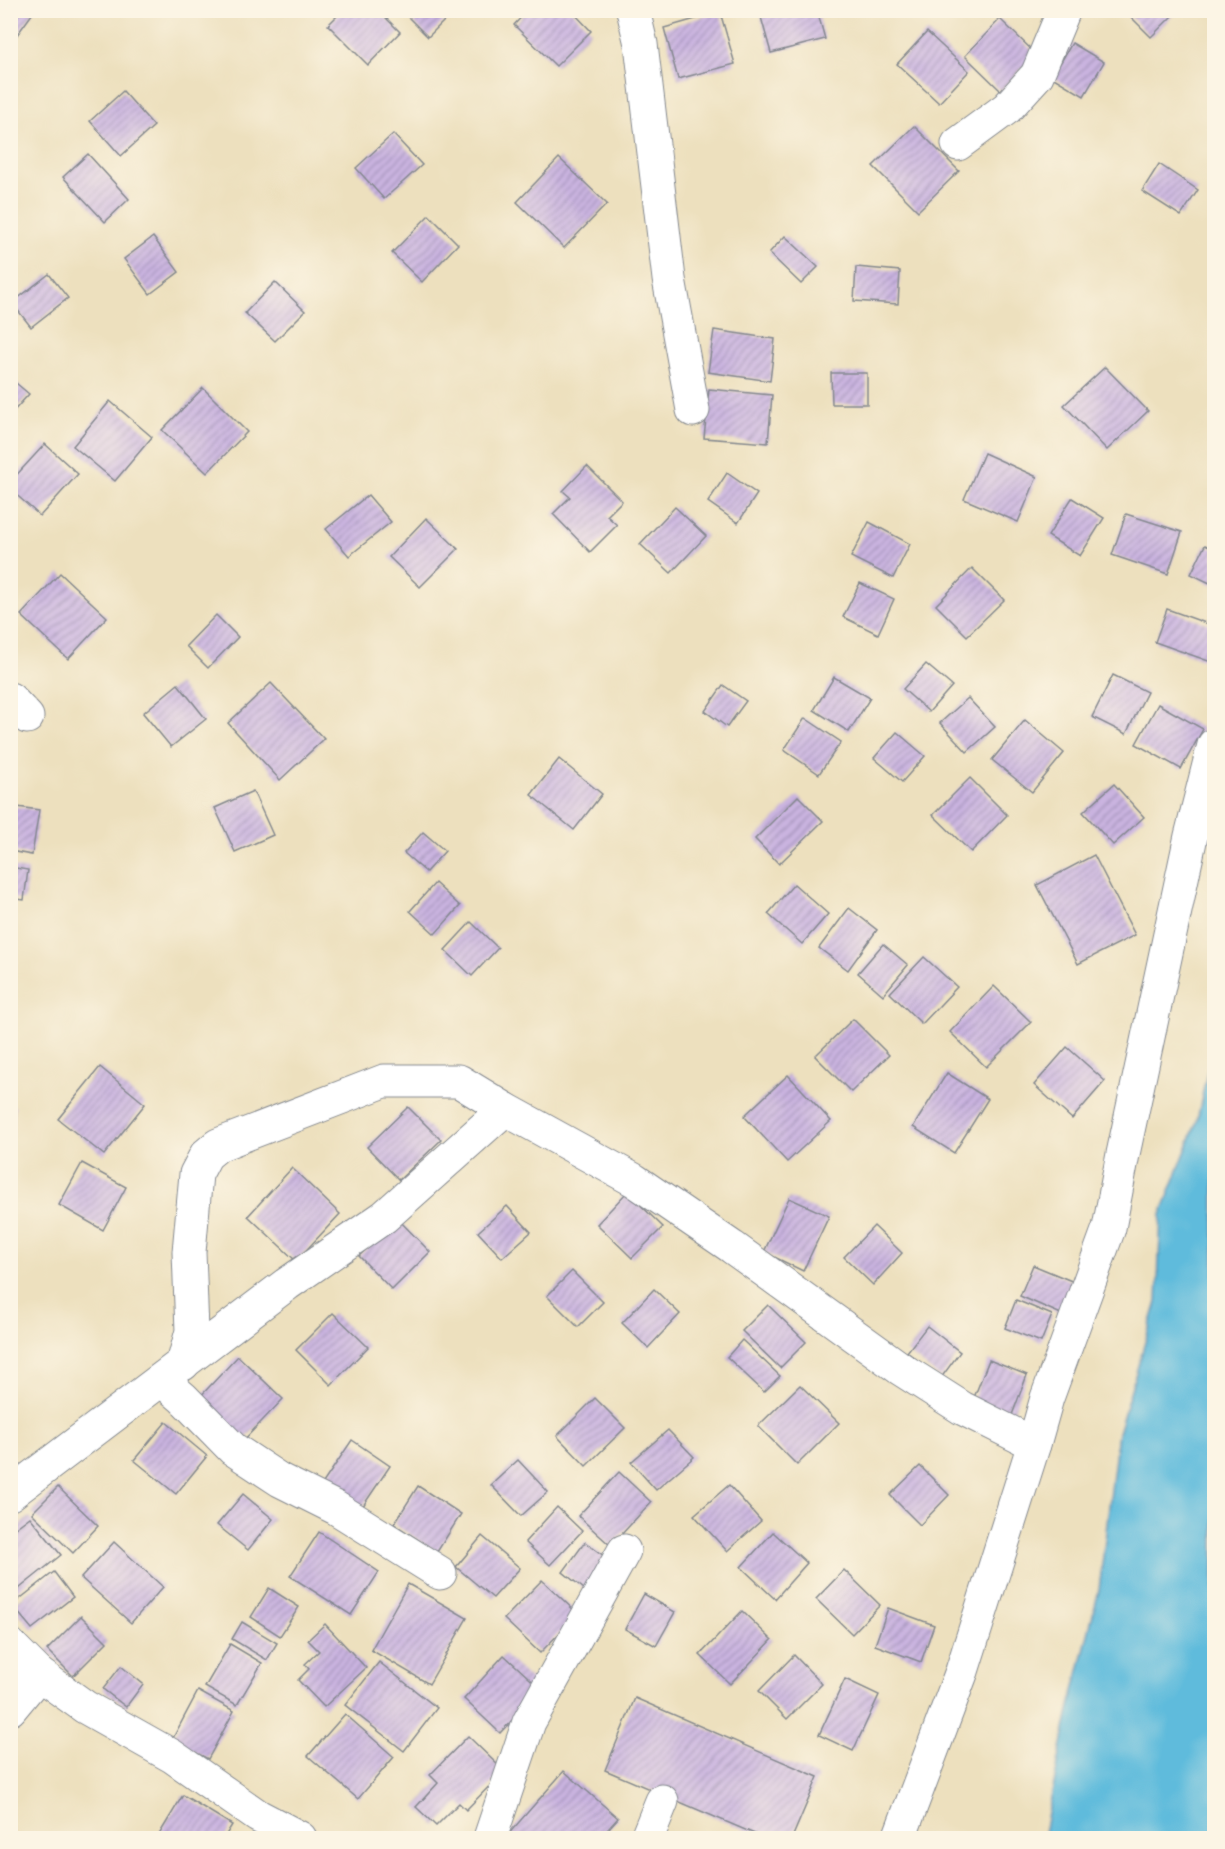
<svg xmlns="http://www.w3.org/2000/svg" width="1225" height="1849" viewBox="0 0 1225 1849" font-family="'Old Standard TT',serif">
<style>
.water{fill:#5ebbdc;stroke:#3c759d;stroke-width:1.5}
.building{fill:url(#building-hatch)}
.lines{fill:none;stroke-linecap:round;stroke-linejoin:round}
.minor-casing{stroke:#84888e;stroke-width:35}
.minor{stroke:#fff;stroke-width:33}
</style>
<defs>
<pattern id="building-hatch" width="6" height="6" patternUnits="userSpaceOnUse" patternTransform="scale(1.5)"><rect width="6" height="6" fill="#cab4e0"/><path d="M-1 1l2-2M0 6l6-6M5 7l2-2" fill="none" stroke="#a393b9"/></pattern>
</defs>
<rect width="100%" height="100%" fill="#fcf5e5"/>
<filter id="ink" filterUnits="userSpaceOnUse"><feTurbulence type="fractalNoise" baseFrequency=".0167" numOctaves="2"/><feDisplacementMap in="SourceGraphic" scale="12" xChannelSelector="R" yChannelSelector="G"/><feConvolveMatrix kernelMatrix="1 2 1 2 8 2 1 2 1" color-interpolation-filters="sRGB"/></filter>
<filter id="wash" filterUnits="userSpaceOnUse"><feTurbulence type="fractalNoise" baseFrequency=".008" numOctaves="4" result="noise"/><feDisplacementMap in="SourceGraphic" scale="24" xChannelSelector="R" yChannelSelector="G"/><feGaussianBlur stdDeviation="1.35" result="paint"/><feColorMatrix in="noise" values="0 0 0 0 0 0 0 0 0 0 0 0 0 0 0 0 0 1.4 0 .05"/><feComposite in="paint" operator="in"/></filter>
<g filter="url(#wash)">
<rect width="100%" height="100%" fill="#ede0be"/>
<!-- water -->
<polygon class="water" points="1214,1039 1214,1838 1043,1838 1068,1715 1099,1590 1118,1433 1157,1302 1161,1215 1197,1121"/>
<g id="blocks">
<!-- building -->
<g class="building">
<polygon points="10,10 35,10 14,39 10,37"/>
<polygon points="343,10 378,10 400,32 368,65 328,25"/>
<polygon points="401,10 447,10 451,14 428,37"/>
<polygon points="528,10 571,10 591,31 556,66 514,25"/>
<polygon points="759,10 817,10 825,39 771,53"/>
<polygon points="1124,10 1178,10 1151,37"/>
<polygon points="720,12 735,64 678,79 664,28"/>
<polygon points="1000,19 1036,54 1001,91 965,56"/>
<polygon points="927,32 969,71 939,103 897,64"/>
<polygon points="1072,43 1104,62 1084,96 1052,77"/>
<polygon points="123,91 154,126 121,156 90,121"/>
<polygon points="914,126 959,171 918,211 873,166"/>
<polygon points="393,134 422,165 384,199 356,168"/>
<polygon points="88,154 129,199 105,222 63,177"/>
<polygon points="559,158 607,204 564,248 517,202"/>
<polygon points="1159,164 1198,190 1181,216 1142,191"/>
<polygon points="429,215 458,244 422,282 392,253"/>
<polygon points="785,236 818,267 801,284 769,253"/>
<polygon points="153,237 179,272 150,294 124,259"/>
<polygon points="856,267 900,271 898,304 854,301"/>
<polygon points="49,274 68,298 31,327 12,303"/>
<polygon points="275,282 305,311 275,341 245,313"/>
<polygon points="714,330 775,339 770,381 708,372"/>
<polygon points="1105,367 1148,411 1107,450 1064,405"/>
<polygon points="831,373 867,373 867,404 832,404"/>
<polygon points="10,378 29,394 10,415"/>
<polygon points="203,388 247,432 207,473 162,430"/>
<polygon points="709,389 772,395 768,443 704,438"/>
<polygon points="110,401 152,437 115,481 73,446"/>
<polygon points="45,444 78,474 40,516 10,489 10,482"/>
<polygon points="984,453 1037,477 1018,522 964,499"/>
<polygon points="587,466 622,501 607,516 617,525 590,552 553,514 570,497 563,491"/>
<polygon points="727,473 757,494 738,523 708,502"/>
<polygon points="368,495 391,522 349,556 326,529"/>
<polygon points="1072,498 1104,518 1080,556 1048,536"/>
<polygon points="675,507 706,536 671,573 640,544"/>
<polygon points="1126,514 1182,532 1168,574 1112,555"/>
<polygon points="426,518 458,549 420,587 389,557"/>
<polygon points="869,522 910,544 893,578 851,557"/>
<polygon points="1205,545 1214,549 1214,585 1191,574"/>
<polygon points="972,568 1004,600 967,636 936,605"/>
<polygon points="60,573 107,617 68,659 21,615"/>
<polygon points="860,583 894,599 878,634 843,617"/>
<polygon points="1167,609 1214,626 1214,663 1155,642"/>
<polygon points="216,615 238,637 208,668 186,646"/>
<polygon points="926,664 952,686 929,712 903,689"/>
<polygon points="1113,675 1147,692 1126,734 1092,717"/>
<polygon points="834,677 870,698 849,732 814,710"/>
<polygon points="271,683 324,739 280,780 228,723"/>
<polygon points="178,684 206,719 171,747 143,713"/>
<polygon points="723,685 746,701 727,727 705,711"/>
<polygon points="968,698 995,727 967,752 940,723"/>
<polygon points="1158,704 1203,729 1181,769 1136,744"/>
<polygon points="805,718 841,742 819,774 784,750"/>
<polygon points="1025,720 1064,753 1032,792 992,760"/>
<polygon points="897,732 925,756 902,782 874,758"/>
<polygon points="559,759 602,794 574,830 531,795"/>
<polygon points="970,778 1007,815 971,852 933,815"/>
<polygon points="1114,784 1144,817 1113,845 1083,812"/>
<polygon points="253,791 273,835 235,852 215,808"/>
<polygon points="798,796 823,821 779,864 755,839"/>
<polygon points="10,806 39,810 32,855 10,851"/>
<polygon points="423,832 445,851 426,872 404,853"/>
<polygon points="1094,855 1135,935 1078,964 1037,885"/>
<polygon points="10,867 28,870 24,900 10,898"/>
<polygon points="435,883 460,906 435,934 410,911"/>
<polygon points="794,884 828,914 802,944 768,914"/>
<polygon points="849,908 877,930 848,970 819,948"/>
<polygon points="471,922 498,948 472,976 445,950"/>
<polygon points="883,944 908,965 883,995 858,973"/>
<polygon points="924,957 957,987 922,1024 890,993"/>
<polygon points="994,986 1031,1022 986,1067 950,1032"/>
<polygon points="853,1019 889,1055 851,1092 815,1056"/>
<polygon points="1067,1047 1105,1081 1072,1119 1034,1085"/>
<polygon points="100,1067 145,1104 104,1155 58,1119"/>
<polygon points="947,1073 988,1099 954,1153 913,1127"/>
<polygon points="788,1075 831,1121 787,1162 744,1116"/>
<polygon points="10,1106 15,1106 12,1140 10,1140"/>
<polygon points="408,1107 441,1140 399,1180 367,1147"/>
<polygon points="82,1163 126,1187 103,1230 59,1205"/>
<polygon points="292,1168 340,1214 296,1261 248,1216"/>
<polygon points="627,1192 663,1227 632,1258 597,1224"/>
<polygon points="789,1198 829,1216 803,1271 764,1252"/>
<polygon points="507,1206 531,1232 502,1258 478,1232"/>
<polygon points="398,1219 430,1252 392,1290 359,1256"/>
<polygon points="874,1226 902,1253 873,1285 844,1257"/>
<polygon points="1033,1265 1074,1282 1061,1314 1020,1296"/>
<polygon points="572,1271 603,1302 578,1327 547,1296"/>
<polygon points="654,1289 680,1314 648,1348 622,1323"/>
<polygon points="1016,1300 1052,1315 1041,1342 1005,1328"/>
<polygon points="768,1305 806,1342 780,1368 742,1331"/>
<polygon points="333,1313 368,1347 331,1385 296,1350"/>
<polygon points="927,1326 960,1352 941,1378 907,1352"/>
<polygon points="742,1340 780,1376 764,1392 727,1357"/>
<polygon points="238,1356 283,1399 241,1443 196,1401"/>
<polygon points="989,1360 1027,1375 1012,1415 973,1400"/>
<polygon points="800,1385 839,1423 797,1465 758,1426"/>
<polygon points="595,1398 625,1428 586,1466 557,1436"/>
<polygon points="166,1422 207,1456 176,1494 134,1460"/>
<polygon points="668,1430 694,1457 656,1490 631,1462"/>
<polygon points="352,1440 390,1466 361,1509 323,1483"/>
<polygon points="518,1460 548,1492 521,1516 491,1485"/>
<polygon points="920,1466 949,1495 920,1525 890,1495"/>
<polygon points="619,1472 651,1502 611,1546 578,1516"/>
<polygon points="729,1485 761,1521 727,1551 694,1515"/>
<polygon points="418,1486 461,1514 437,1552 394,1524"/>
<polygon points="58,1487 98,1526 73,1553 32,1513"/>
<polygon points="243,1494 273,1519 248,1550 217,1525"/>
<polygon points="557,1507 582,1531 550,1565 525,1542"/>
<polygon points="30,1517 61,1555 10,1596 10,1532"/>
<polygon points="319,1532 379,1572 351,1615 290,1576"/>
<polygon points="773,1532 807,1563 775,1599 741,1567"/>
<polygon points="482,1536 520,1568 493,1598 456,1567"/>
<polygon points="114,1542 163,1587 131,1623 81,1578"/>
<polygon points="585,1542 612,1562 589,1593 563,1572"/>
<polygon points="844,1570 880,1605 852,1634 816,1599"/>
<polygon points="54,1572 73,1597 32,1629 12,1605"/>
<polygon points="542,1580 578,1614 540,1653 504,1619"/>
<polygon points="408,1584 467,1618 429,1684 371,1650"/>
<polygon points="269,1588 299,1607 280,1636 251,1617"/>
<polygon points="644,1594 675,1612 656,1646 625,1629"/>
<polygon points="888,1608 934,1625 921,1662 875,1645"/>
<polygon points="742,1611 772,1640 730,1684 700,1655"/>
<polygon points="81,1616 107,1642 73,1676 47,1650"/>
<polygon points="242,1622 277,1643 267,1660 232,1639"/>
<polygon points="325,1624 366,1668 324,1707 298,1680 309,1669 305,1664 319,1651 308,1640"/>
<polygon points="230,1644 262,1663 237,1705 205,1687"/>
<polygon points="504,1655 541,1689 500,1733 464,1699"/>
<polygon points="794,1655 822,1684 787,1719 759,1691"/>
<polygon points="379,1662 437,1708 404,1751 345,1705"/>
<polygon points="121,1666 143,1684 126,1707 103,1689"/>
<polygon points="845,1679 879,1695 853,1751 819,1735"/>
<polygon points="198,1691 234,1711 208,1759 172,1740"/>
<polygon points="635,1698 818,1777 792,1838 764,1838 605,1770"/>
<polygon points="345,1714 394,1757 358,1799 308,1756"/>
<polygon points="468,1736 504,1771 466,1810 459,1803 436,1826 416,1807 438,1783 430,1775"/>
<polygon points="564,1771 618,1818 600,1838 505,1838"/>
<polygon points="183,1795 232,1825 224,1838 157,1838"/>
</g>
</g>
</g>
<g filter="url(#ink)">
<use href="#blocks" fill-opacity="0" stroke="#84888e" stroke-width="1.5"/>
<g class="lines">
<!-- minor casing -->
<g class="minor-casing">
<g id="minor">
<polyline points="633,10 641,44 669,279 693,410"/>
<polyline points="958,144 1007,108 1037,75 1064,10"/>
<polyline points="10,699 27,717"/>
<polyline points="183,1364 192,1331 189,1252 196,1174 206,1155 218,1145 384,1081 459,1081 505,1109 634,1180 732,1247 901,1369 962,1408 1034,1444"/>
<polyline points="162,1380 183,1398 233,1449 280,1480 336,1508 440,1573"/>
<polyline points="10,1494 287,1284 384,1217 505,1109"/>
<polyline points="10,1645 39,1674 85,1707 172,1756 258,1816 300,1838"/>
<polyline points="10,1709 39,1674"/>
<polyline points="490,1838 529,1722 624,1551"/>
<polyline points="647,1838 662,1801"/>
<polyline points="899,1838 962,1671 1034,1444 1047,1398 1109,1228 1123,1154 1191,836 1214,745"/>
</g>
</g>
<!-- minor -->
<use href="#minor" class="minor"/>
</g>
</g>
<!-- margin -->
<rect width="1225" height="1849" fill="none" stroke="#fcf5e5" stroke-width="36"/>
</svg>
